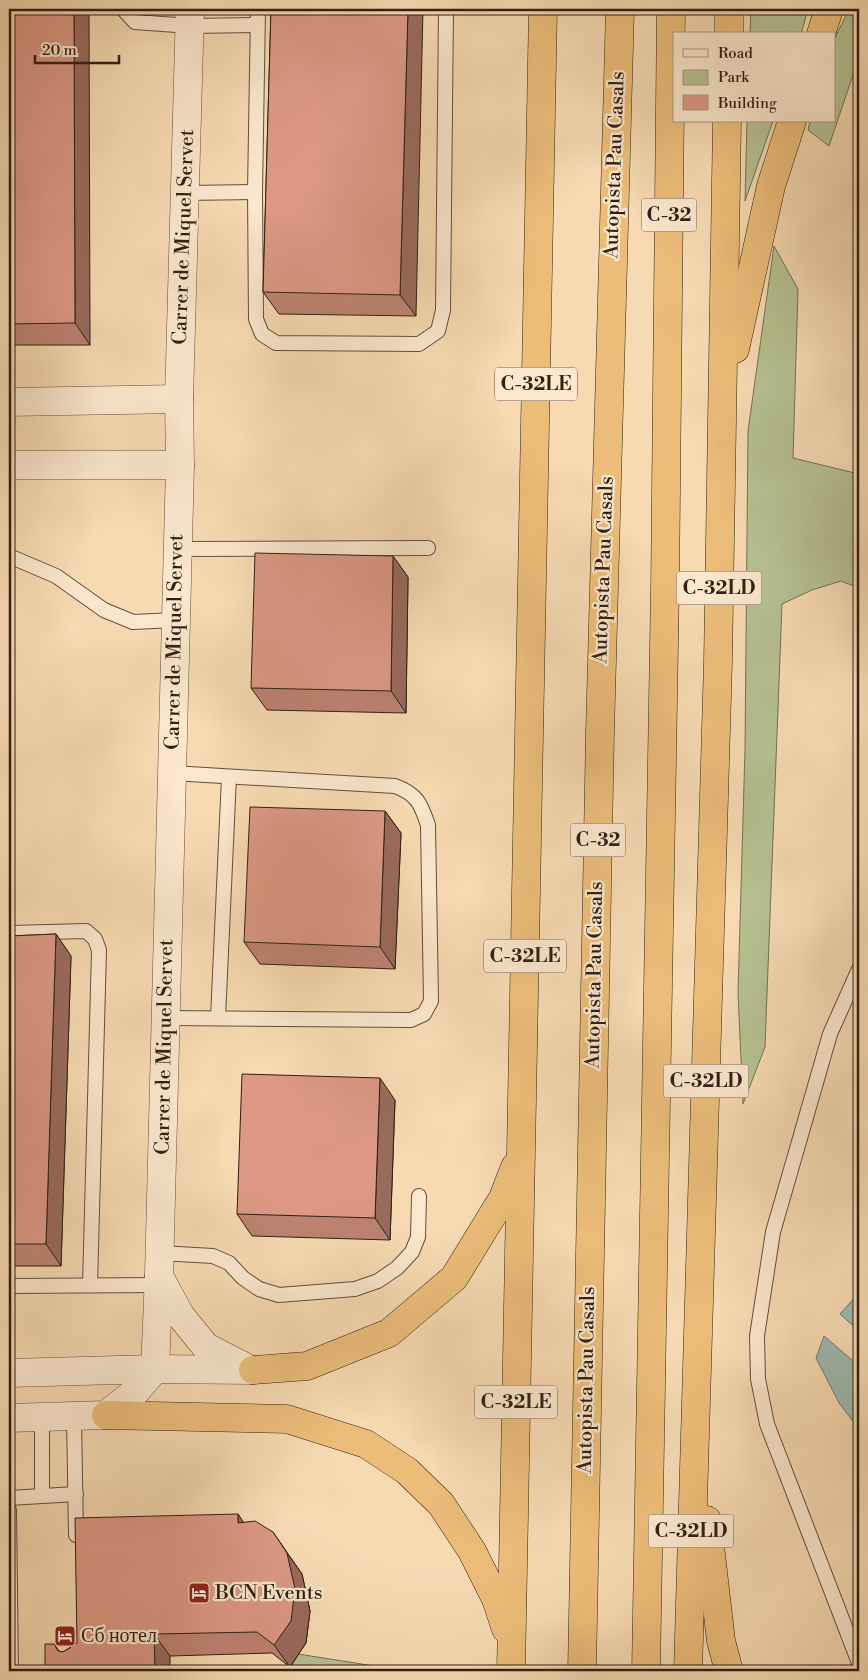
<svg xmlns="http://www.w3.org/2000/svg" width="868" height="1680" viewBox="0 0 868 1680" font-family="'Libre Bodoni',serif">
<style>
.green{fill:#b6c192;stroke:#747053}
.water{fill:#9dbab0;stroke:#727c72}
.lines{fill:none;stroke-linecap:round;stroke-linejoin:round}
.lane-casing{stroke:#634e3c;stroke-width:16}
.street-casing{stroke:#634e3c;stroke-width:29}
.highway-casing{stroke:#321f14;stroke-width:29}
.lane{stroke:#fae7cd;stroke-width:14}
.street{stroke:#fae7cd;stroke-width:28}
.highway{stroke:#ecbd79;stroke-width:28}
.wall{fill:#bd8372;stroke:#321f14}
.shaded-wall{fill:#9a6a5c;stroke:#321f14}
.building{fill:#dc9884;stroke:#321f14}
.labels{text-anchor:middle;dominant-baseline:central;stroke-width:4.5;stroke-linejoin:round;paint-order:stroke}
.shield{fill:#fae7cd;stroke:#6e5b4c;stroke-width:1}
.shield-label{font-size:19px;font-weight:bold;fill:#321f14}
.street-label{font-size:20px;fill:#321f14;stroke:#fae7cd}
.poi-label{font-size:20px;fill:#321f14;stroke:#fae7cd;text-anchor:start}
</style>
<rect width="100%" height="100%" fill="#f7dab2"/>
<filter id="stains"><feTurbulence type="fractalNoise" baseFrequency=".004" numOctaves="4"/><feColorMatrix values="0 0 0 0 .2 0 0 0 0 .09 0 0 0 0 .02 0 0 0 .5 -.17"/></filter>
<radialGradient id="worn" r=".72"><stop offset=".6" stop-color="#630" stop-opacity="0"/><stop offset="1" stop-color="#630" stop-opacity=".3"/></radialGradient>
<!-- green -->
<g class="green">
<polygon points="751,9 808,9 801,34 750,34"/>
<polygon points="849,9 859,9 859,57 829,146 808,130 810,121 834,121 834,40"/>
<polygon points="747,121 773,121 745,201"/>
<polygon points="774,246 798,289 793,458 859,474 859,588 841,581 812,590 782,604 765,1047 743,1104 738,993 745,750 748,431"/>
<polygon points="298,1654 406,1671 289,1671"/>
</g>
<!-- water -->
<g class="water">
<polygon points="859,1293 859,1331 840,1314"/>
<polygon points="824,1336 859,1366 859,1429 839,1403 816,1358"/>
</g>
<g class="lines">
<!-- lane casing -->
<g class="lane-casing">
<g id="lane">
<polyline points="123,9 135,22 190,26 257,25"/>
<polyline points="258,9 255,192 256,319 262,334 276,343 419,344 438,331 443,310 446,9"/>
<polyline points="185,193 255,192"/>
<polyline points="177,549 428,548"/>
<polyline points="9,556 56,576 104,610 133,622 175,620"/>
<polyline points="9,933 86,931 95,939 99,950 90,1285"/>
<polyline points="859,969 830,1034 773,1232 757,1336 758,1379 767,1424 859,1663"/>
<path d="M 166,1018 L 411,1020 L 424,1014 L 431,1001 L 428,825 C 421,804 417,794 395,786 L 172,773"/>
<polyline points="218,1018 229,777"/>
<polyline points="160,1253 213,1256 229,1263 243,1278 259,1289 279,1295 355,1289 378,1281 397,1268 412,1252 418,1237 419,1196"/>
<polyline points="9,1286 159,1285"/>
<polyline points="74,1417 76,1535"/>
<polyline points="42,1496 42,1418"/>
<polyline points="9,1498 76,1494"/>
<polyline points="9,1510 11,1671"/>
</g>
</g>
<!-- street casing -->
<g class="street-casing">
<g id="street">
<polyline points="9,402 179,399"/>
<polyline points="9,465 180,465"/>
<polyline points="159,1276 180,1315 206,1347 245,1367"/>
<polyline points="9,1373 155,1369 253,1370"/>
<polyline points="9,1418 106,1415 136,1391 155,1369 159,1276 180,465 179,399 190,9"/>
</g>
</g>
<!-- highway casing -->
<g class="highway-casing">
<g id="highway">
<polyline points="729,34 729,9"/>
<polyline points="821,34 829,9"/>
<polyline points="735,349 771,186 792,121"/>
<polyline points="253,1370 307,1366 389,1333 454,1278 503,1198 515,1167"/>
<polyline points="106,1415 287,1419 366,1444 407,1471 441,1504 472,1551 496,1599 506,1629"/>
<polyline points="707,1520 721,1641 729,1671"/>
<polyline points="511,1671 543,9"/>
<polyline points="582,1671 600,732 620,9"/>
<polyline points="646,1671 665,588 671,9"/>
<polyline points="688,1671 718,662 727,121"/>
</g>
</g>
<!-- lane -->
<use href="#lane" class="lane"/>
<!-- street -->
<use href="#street" class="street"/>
<!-- highway -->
<use href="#highway" class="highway"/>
</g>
<!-- wall -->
<g class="wall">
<polygon points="9,9 90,345 9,345"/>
<polygon points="271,9 416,316 279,314 263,292"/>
<polygon points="393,556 408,577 406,713 267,710 251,688"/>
<polygon points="385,811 401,833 395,969 260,964 244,942"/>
<polygon points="56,934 71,956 61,1266 9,1266 9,936"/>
<polygon points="395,1100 390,1240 252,1236 237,1214"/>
<polygon points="238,1514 243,1523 273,1532 302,1574 310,1611 306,1643 290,1667 272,1653 170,1656 45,1671 54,1644 59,1651 63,1652 77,1643"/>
</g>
<!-- shaded-wall -->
<g class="shaded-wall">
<polygon points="74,9 89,9 90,345 75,323"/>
<polygon points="408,9 423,9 416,316 400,295"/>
<polygon points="393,556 408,577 406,713 391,691"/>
<polygon points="385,811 401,833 395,969 380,947"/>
<polygon points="56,934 71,956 61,1266 46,1244"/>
<polygon points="380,1078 395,1100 390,1240 375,1218"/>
<polygon points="238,1514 253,1536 238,1523"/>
<polygon points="287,1553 302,1574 310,1611 306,1643 290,1667 274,1645"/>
<polygon points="154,1634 170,1656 170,1671 155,1671"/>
</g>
<!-- building -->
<g class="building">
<polygon points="9,9 74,9 75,323 9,324"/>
<polygon points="271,9 408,9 400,295 263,292"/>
<polygon points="255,553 393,556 391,691 251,688"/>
<polygon points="250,807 385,811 380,947 244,942"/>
<polygon points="56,934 46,1244 9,1244 9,936"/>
<polygon points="242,1074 380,1078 375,1218 237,1214"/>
<polygon points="238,1514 238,1523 255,1521 273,1532 287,1553 295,1589 291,1621 274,1645 257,1632 154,1634 155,1671 45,1671 45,1644 54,1644 58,1651 63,1652 70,1648 72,1644 77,1643 75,1518"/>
</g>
<!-- icons -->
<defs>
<g id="hotel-square" transform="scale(1.125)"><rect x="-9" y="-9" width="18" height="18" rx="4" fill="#8f2418" stroke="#fae7cd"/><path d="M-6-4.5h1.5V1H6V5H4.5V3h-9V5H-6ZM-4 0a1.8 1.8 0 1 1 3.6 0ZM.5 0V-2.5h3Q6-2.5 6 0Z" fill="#fff"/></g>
</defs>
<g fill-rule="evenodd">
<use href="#hotel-square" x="199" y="1593"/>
<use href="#hotel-square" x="65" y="1636"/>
</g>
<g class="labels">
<!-- shield labels -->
<g class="shield">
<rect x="641.5" y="198.5" width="55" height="33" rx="4"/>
<rect x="495" y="367.5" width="82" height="33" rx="4"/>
<rect x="676.5" y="571.5" width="85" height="33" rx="4"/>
<rect x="570.5" y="823.5" width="55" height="33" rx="4"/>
<rect x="484" y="939.5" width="82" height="33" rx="4"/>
<rect x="663.5" y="1064.5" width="85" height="33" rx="4"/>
<rect x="475" y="1385.5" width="82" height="33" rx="4"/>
<rect x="648.5" y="1514.5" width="85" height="33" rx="4"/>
</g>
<g class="shield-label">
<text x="669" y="215">C-32</text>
<text x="536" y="384">C-32LE</text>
<text x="719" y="588">C-32LD</text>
<text x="598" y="840">C-32</text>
<text x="525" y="956">C-32LE</text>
<text x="706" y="1081">C-32LD</text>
<text x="516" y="1402">C-32LE</text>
<text x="691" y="1531">C-32LD</text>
</g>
<!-- street labels -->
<g class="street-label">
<text transform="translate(615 165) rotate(-88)">Autopista Pau Casals</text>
<text transform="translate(184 237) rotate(-88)">Carrer de Miquel Servet</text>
<text transform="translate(604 570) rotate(-88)">Autopista Pau Casals</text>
<text transform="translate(175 642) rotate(-89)">Carrer de Miquel Servet</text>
<text transform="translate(595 975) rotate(-89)">Autopista Pau Casals</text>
<text transform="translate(165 1047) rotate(-89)">Carrer de Miquel Servet</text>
<text transform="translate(587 1380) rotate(-89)">Autopista Pau Casals</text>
</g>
<!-- poi labels -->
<g class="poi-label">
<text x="215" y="1593">BCN Events</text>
<text x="81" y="1636">Сб нотел</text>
</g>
</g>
<!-- margin -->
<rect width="868" height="1680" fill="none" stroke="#f7dab2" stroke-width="30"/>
<rect x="10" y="10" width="848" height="1660" fill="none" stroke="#321f14" stroke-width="2.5"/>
<rect x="15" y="15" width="838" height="1650" fill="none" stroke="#321f14"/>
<!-- legend -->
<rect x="673" y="32" width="162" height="90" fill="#fae7cd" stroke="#aa9783"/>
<rect x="683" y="49" width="25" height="8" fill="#fae7cd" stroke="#aa9783"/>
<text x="718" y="58" font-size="15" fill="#321f14">Road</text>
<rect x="683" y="70" width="25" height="15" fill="#b6c192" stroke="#aa9783"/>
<text x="718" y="82" font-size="15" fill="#321f14">Park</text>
<rect x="683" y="95" width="25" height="15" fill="#dc9884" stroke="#aa9783"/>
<text x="718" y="108" font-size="15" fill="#321f14">Building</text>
<!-- scale -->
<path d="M35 55v8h84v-8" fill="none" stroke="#321f14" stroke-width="2.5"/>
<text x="42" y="55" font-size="15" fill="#321f14" stroke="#fae7cd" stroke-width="4" paint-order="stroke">20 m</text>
<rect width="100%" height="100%" filter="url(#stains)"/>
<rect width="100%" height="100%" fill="url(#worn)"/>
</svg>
